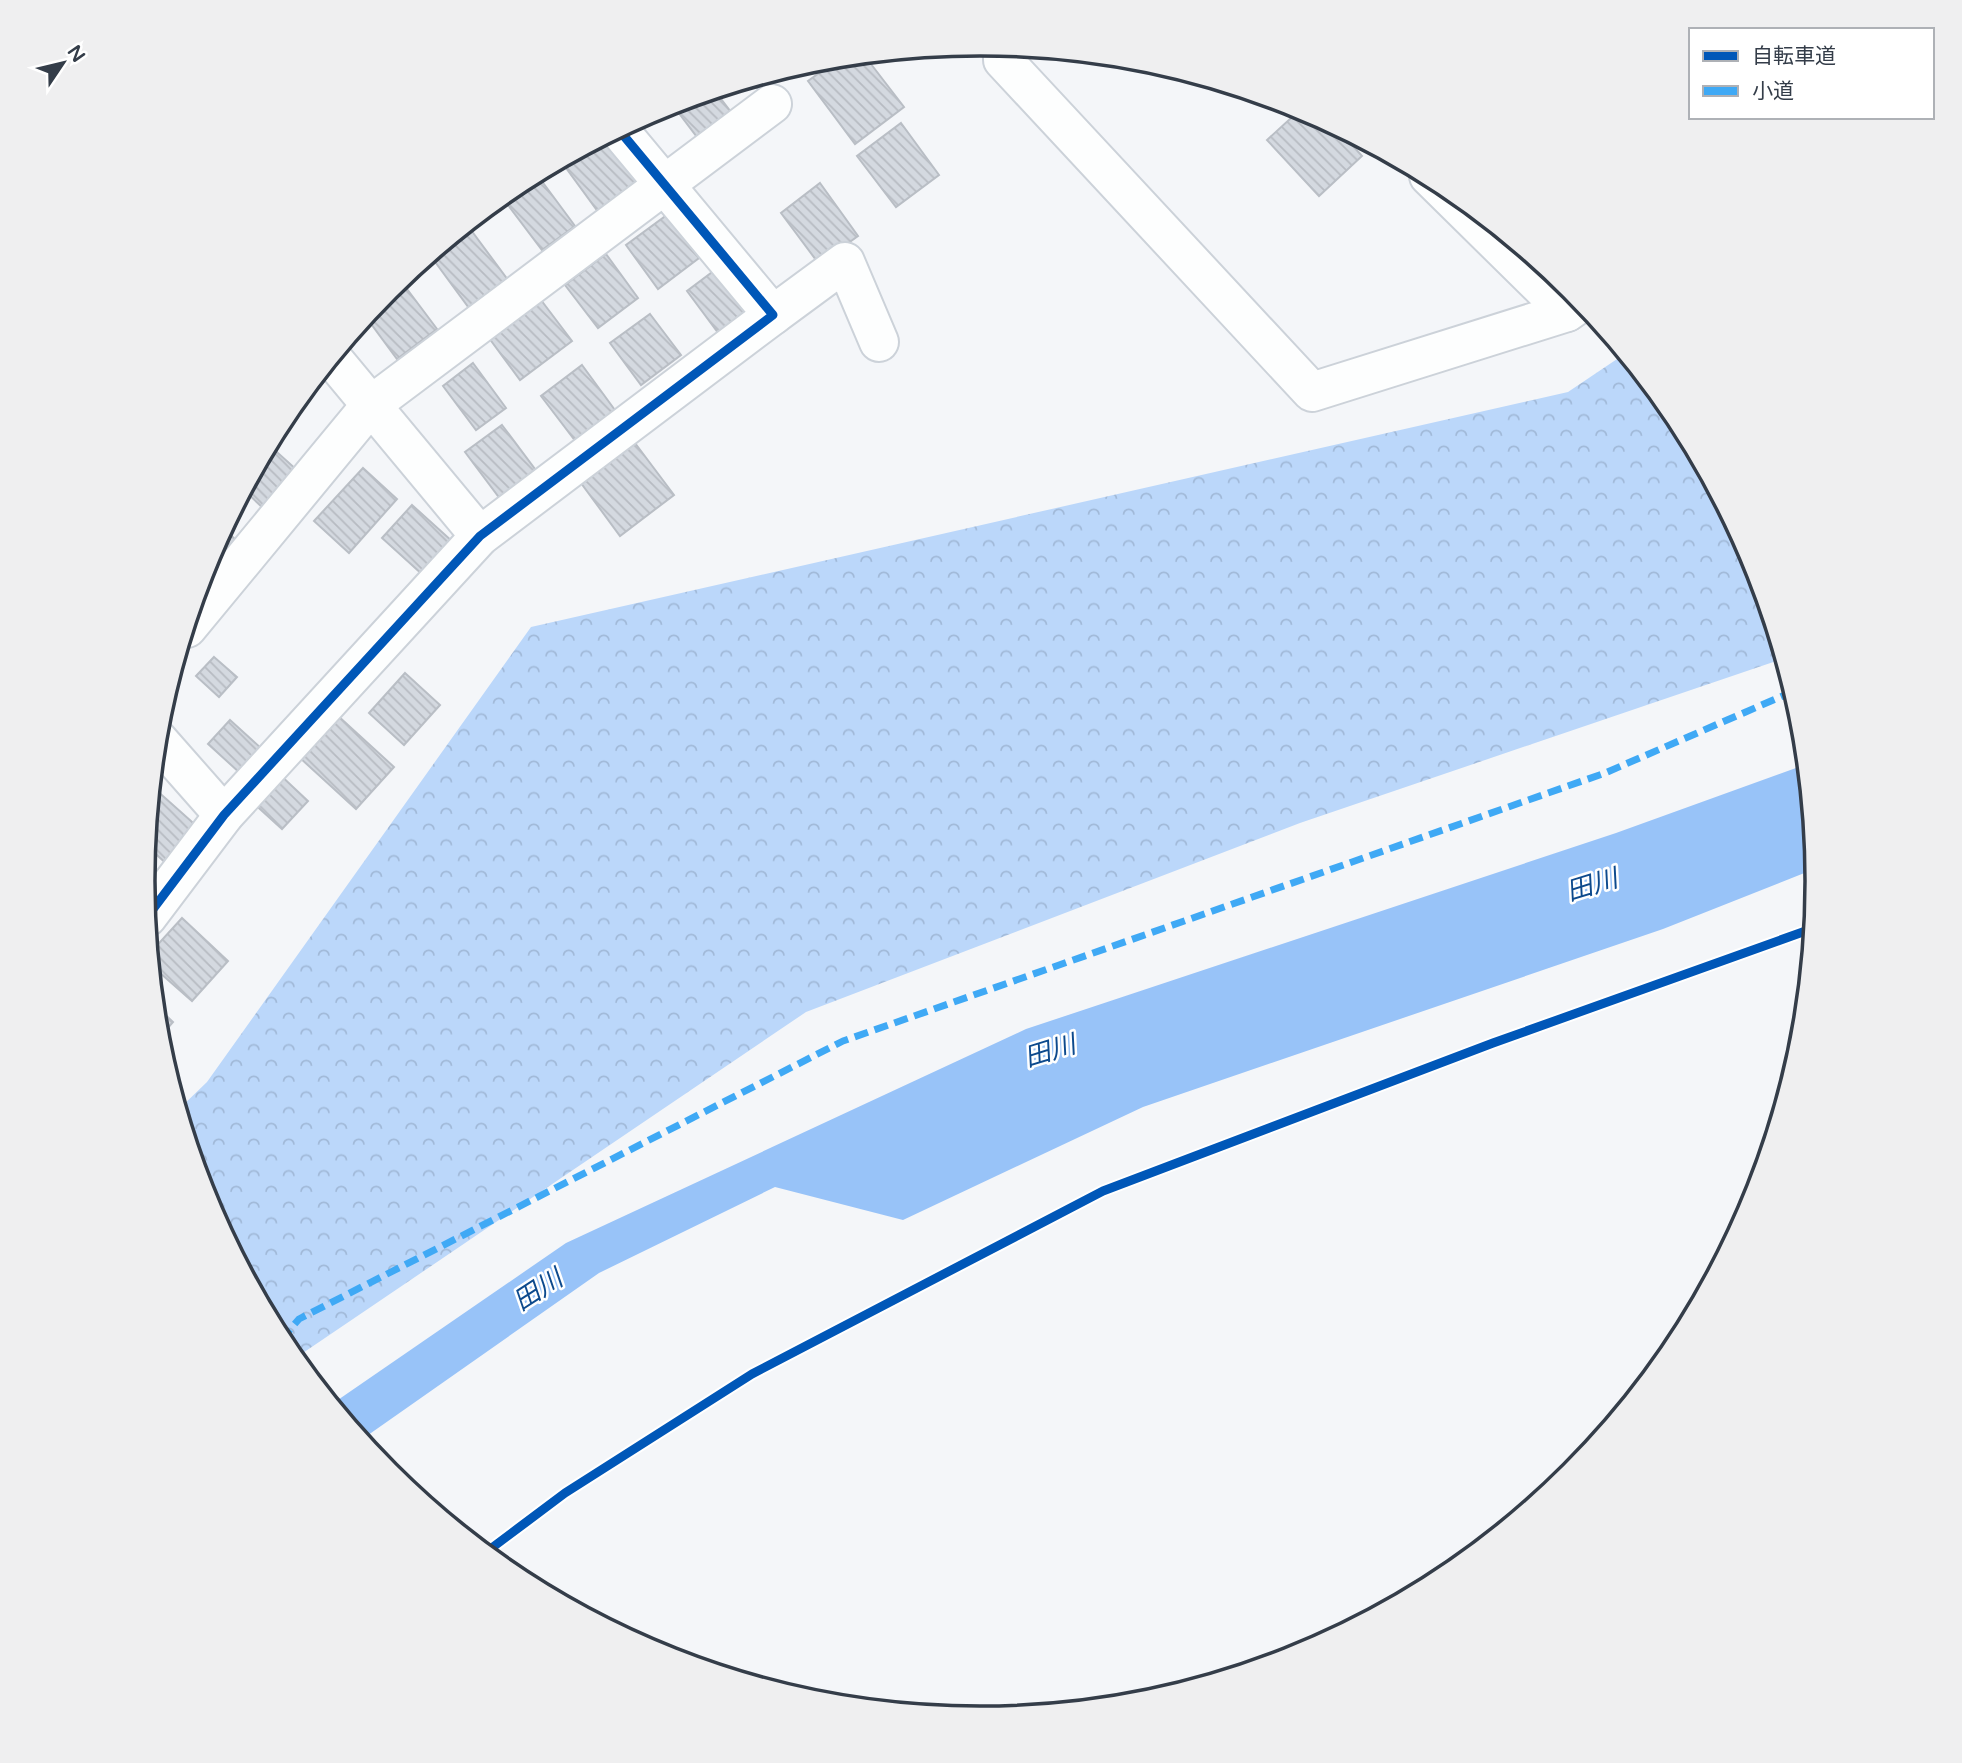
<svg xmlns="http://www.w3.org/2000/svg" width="1962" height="1763" viewBox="0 0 1962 1763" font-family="'Varela Round','Noto Sans JP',sans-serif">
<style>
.forest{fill:url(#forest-crowns)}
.water{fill:#98c3f8}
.building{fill:url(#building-back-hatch);stroke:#b9bec5;stroke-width:2}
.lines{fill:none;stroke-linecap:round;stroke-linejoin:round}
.street-casing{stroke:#ccd2d9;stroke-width:42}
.street{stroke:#fdfefe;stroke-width:38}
.quiet{stroke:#3fa9f5;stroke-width:7;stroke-dasharray:14 7;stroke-linecap:butt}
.cycleway-casing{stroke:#fff;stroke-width:13}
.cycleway{stroke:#0057b8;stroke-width:9}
.labels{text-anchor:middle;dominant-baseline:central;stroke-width:5;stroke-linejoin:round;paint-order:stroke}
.water-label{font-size:26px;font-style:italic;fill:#0d4a8d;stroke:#fff}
.rim{fill:none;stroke:#343d49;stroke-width:3.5}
</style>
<defs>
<pattern id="forest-crowns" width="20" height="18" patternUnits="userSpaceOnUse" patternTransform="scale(1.75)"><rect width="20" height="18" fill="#bbd7fa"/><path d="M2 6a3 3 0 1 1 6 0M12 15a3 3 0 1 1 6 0" fill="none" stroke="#a1b9d8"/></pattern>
<pattern id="building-back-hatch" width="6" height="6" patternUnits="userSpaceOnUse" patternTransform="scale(1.75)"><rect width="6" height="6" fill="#d4d9e0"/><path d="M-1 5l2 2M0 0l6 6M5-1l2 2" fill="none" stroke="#b7bbc2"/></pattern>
</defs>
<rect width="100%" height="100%" fill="#f4f6f9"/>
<!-- forest -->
<polygon class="forest" points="1626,353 1678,416 1755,561 1785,658 1300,823 806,1012 294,1359 284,1347 207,1202 179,1109 207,1082 531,627 1568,392"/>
<!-- water -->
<polygon class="water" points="1807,764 1817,868 1663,929 1143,1107 903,1220 775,1187 599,1273 361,1440 332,1404 566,1243 1026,1029 1616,833"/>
<!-- building -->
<g class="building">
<polygon points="864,55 904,107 855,144 808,81 840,58"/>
<polygon points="798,66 761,93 751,80"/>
<polygon points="715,91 731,112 697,137 672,104"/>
<polygon points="1302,108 1333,124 1362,156 1319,196 1267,140"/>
<polygon points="901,123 939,175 896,207 857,156"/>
<polygon points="607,136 641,182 599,213 561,161"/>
<polygon points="541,180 575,226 542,250 508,205"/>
<polygon points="820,183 858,236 819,264 781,213"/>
<polygon points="671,212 703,255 658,289 626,245"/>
<polygon points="471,230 508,280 469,308 433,259"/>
<polygon points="606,254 638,298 598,328 565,285"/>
<polygon points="719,267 754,314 722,338 687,291"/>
<polygon points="401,281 437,329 397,359 366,317 385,293"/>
<polygon points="541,300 572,341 520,380 489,338"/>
<polygon points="650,314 681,355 641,385 610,343"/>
<polygon points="473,363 506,408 476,430 443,386"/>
<polygon points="582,365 620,417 580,447 541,396"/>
<polygon points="502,425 538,473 501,500 465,452"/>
<polygon points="632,439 674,495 620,536 578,479"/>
<polygon points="269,445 298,471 264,509 245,491"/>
<polygon points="363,468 397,499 349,553 314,521"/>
<polygon points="412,505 453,542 423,575 382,538"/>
<polygon points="224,529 237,541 213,566 207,561"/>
<polygon points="214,657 237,677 219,697 196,676"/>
<polygon points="405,673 440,705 404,745 369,713"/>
<polygon points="337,715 394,767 356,809 299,757"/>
<polygon points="230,720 262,749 240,773 208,744"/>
<polygon points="277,772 308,801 282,829 251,801"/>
<polygon points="155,789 200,829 168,865 147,846 152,792"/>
<polygon points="182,918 228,961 192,1001 151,965 150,953"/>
<polygon points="156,1006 173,1022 159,1038"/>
</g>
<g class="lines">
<!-- street casing -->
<g class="street-casing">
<g id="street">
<polyline points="1003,46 1003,60 1312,392 1567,312 1583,301"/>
<polyline points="1429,176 1567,312"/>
<polyline points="773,315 845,262 879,342"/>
<polyline points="332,358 480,536"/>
<polyline points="187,628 371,405 772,104"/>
<polyline points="157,739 224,815"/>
<polyline points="147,917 224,815 480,536 773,315 619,130"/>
</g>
</g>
<!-- street -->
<use href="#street" class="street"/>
<!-- quiet -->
<polyline class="quiet" points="281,1340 299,1319 843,1041 1605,773 1794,691"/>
<!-- cycleway casing -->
<g class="cycleway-casing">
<g id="cycleway">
<polyline points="147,917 224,815 480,536 773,315 619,130"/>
<polyline points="485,1553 565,1493 752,1374 1103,1191 1493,1043 1814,928"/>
</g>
</g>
<!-- cycleway -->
<use href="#cycleway" class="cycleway"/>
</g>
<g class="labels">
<!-- water labels -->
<g class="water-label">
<text transform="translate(1592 885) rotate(-17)">田川</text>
<text transform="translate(1050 1051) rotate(-17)">田川</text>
<text transform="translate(538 1290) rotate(-33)">田川</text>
</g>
</g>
<!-- crop -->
<path d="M0 0H1962V1763H0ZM155 881a825 825 0 1 1 1650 0a825 825 0 1 1-1650 0Z" fill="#efeff0" fill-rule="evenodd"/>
<path class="rim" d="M155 881a825 825 0 1 1 1650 0a825 825 0 1 1-1650 0Z"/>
<!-- legend -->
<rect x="1689" y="28" width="245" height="91" fill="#ffffff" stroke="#aeb1b6" stroke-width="2"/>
<rect x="1703" y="51" width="35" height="10" fill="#0057b8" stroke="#aeb1b6" stroke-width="2"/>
<text x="1752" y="63" font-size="21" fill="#343d49">自転車道</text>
<rect x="1703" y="86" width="35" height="10" fill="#3fa9f5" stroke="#aeb1b6" stroke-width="2"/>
<text x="1752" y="98" font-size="21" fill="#343d49">小道</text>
<!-- north arrow -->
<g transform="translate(63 63) rotate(55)" stroke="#ffffff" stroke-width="5" paint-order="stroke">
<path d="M0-5L12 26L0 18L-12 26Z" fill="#343d49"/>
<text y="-10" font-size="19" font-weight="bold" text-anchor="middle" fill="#343d49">N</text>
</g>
</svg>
